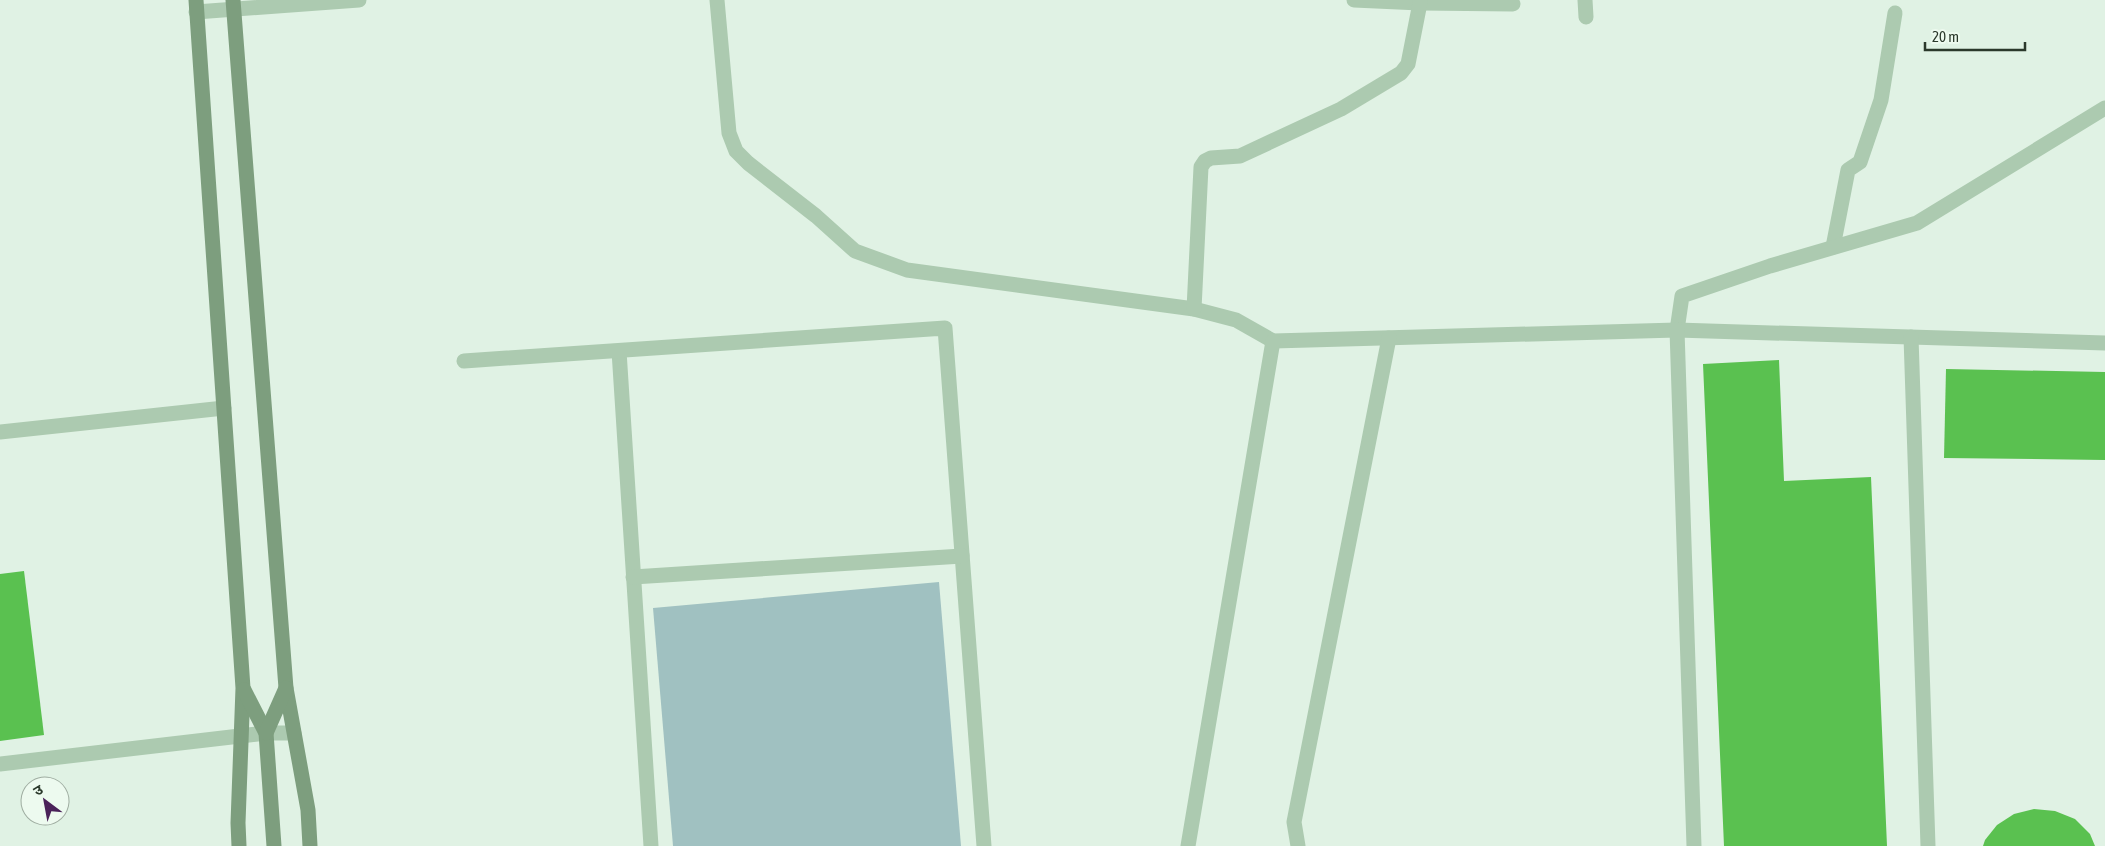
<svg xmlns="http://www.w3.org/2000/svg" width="2105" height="846" viewBox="0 0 2105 846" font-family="'Asap Condensed','Noto Sans Devanagari',sans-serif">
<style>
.green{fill:#a0c1c1}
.building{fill:#5ac150}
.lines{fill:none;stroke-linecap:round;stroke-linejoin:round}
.lane{stroke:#accab0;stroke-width:15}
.street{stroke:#accab0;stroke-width:15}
.secondary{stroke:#7d9e7e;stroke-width:15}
</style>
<rect width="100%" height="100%" fill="#e0f2e4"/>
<!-- green -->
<polygon class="green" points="939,582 961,846 673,846 653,608"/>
<!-- building -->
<g class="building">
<polygon points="1779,360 1784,481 1871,477 1887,846 1724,846 1703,364"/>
<polygon points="1946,369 2105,372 2105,460 1944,458"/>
<polygon points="24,571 44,735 0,741 0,574"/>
<polygon points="2034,809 2055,811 2075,819 2090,834 2095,846 1983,846 1985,840 1997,825 2014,814"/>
</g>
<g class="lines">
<!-- lane -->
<g class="lane">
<polyline points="1585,0 1586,17"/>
<polyline points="1833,247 1848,170 1860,162 1881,100 1895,13"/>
<polyline points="1677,330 1682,296 1770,266 1917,223 2105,108"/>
</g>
<!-- street -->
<g class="street">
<polyline points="717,0 729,133 736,151 748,163 816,216 855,251 907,270 1194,309 1236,320 1273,341 1677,330 2105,343"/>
<polyline points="1354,0 1420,3 1513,4"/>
<polyline points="196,12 359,0"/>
<polyline points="1194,309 1201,167 1205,161 1211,158 1240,156 1341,109 1401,73 1408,64 1420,3"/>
<polyline points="1677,330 1694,846"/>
<polyline points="1911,337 1928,846"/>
<polyline points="619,351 651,846"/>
<polyline points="464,361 945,328 984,846"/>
<polyline points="0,432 224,408"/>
<polyline points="633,577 962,556"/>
<polyline points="0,764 266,733 294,733"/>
<polyline points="1188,846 1273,341"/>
<polyline points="1298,846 1294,822 1389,338"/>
</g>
<!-- secondary -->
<g class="secondary">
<polyline points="196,0 243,688 238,823 239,846"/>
<polyline points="233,0 286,688 308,810 310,846"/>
<polyline points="244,690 266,733 274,846"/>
<polyline points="266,733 286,688"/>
</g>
</g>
<!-- north arrow -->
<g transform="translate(45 801) rotate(328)"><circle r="24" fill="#edfaef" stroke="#9fada1"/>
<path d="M0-4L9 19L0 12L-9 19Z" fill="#4a2259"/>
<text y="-8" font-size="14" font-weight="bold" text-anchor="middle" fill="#2b392b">उ</text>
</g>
<!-- scale -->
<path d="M1925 42v8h100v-8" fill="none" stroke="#2b392b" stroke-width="2.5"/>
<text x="1932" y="42" font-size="15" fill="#2b392b" stroke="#edfaef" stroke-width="4" paint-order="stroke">20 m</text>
</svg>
